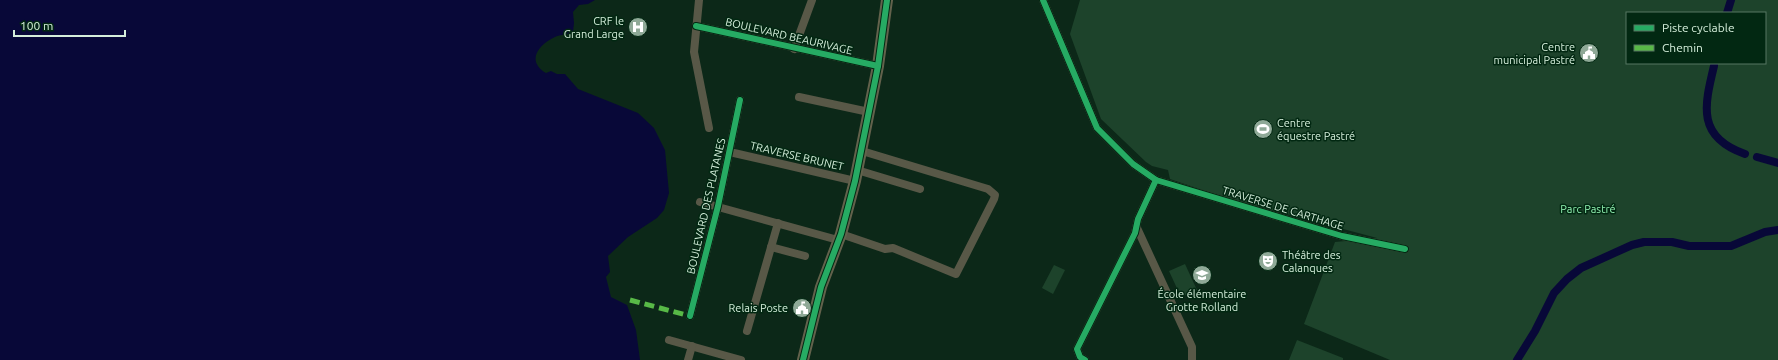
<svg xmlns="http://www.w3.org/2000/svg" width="1778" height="360" viewBox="0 0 1778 360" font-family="Ubuntu,sans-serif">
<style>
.green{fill:#1d432b;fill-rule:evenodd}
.water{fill:#080838}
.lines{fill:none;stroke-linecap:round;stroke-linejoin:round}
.canal{stroke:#080838;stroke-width:8}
.street{stroke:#585847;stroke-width:8}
.secondary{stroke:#63624c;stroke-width:12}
.quiet{stroke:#58b947;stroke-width:5;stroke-dasharray:10 5;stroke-linecap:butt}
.cycleway-casing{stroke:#022812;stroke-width:8}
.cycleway{stroke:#26ab63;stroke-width:6}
.labels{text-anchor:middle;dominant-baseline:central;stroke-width:3;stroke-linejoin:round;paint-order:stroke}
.poi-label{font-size:11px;fill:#d5eedb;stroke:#022812;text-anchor:end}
.street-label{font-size:11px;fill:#d5eedb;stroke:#022812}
.park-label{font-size:11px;fill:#92f2b2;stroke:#022812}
</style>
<rect width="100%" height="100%" fill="#0c2818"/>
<!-- green -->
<g class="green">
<path d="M 1080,0 L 1778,0 L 1778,360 L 1390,360 L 1304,324 L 1335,242 L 1377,238 L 1220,196 L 1170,179 L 1168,170 L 1152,166 L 1146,162 L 1101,119 L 1070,34 ZM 1627,13 L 1765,13 L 1765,63 L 1627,63 Z"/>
<polygon points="1185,264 1197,290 1181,297 1169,271"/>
<polygon points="1054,265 1065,270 1053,294 1042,288"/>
<polygon points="1297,340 1343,358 1343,360 1289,360"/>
</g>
<!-- water -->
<path class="water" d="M 0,0 L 595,0 L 588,4 L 579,5 L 573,12 L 574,23 L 573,32 C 567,35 561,34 555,37 C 538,45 526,61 546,73 L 551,71 L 557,74 L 565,74 L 578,89 L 638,113 L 654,128 L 665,150 L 669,193 L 664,210 L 657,218 L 628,237 L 608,256 L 610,272 L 606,277 L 611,297 L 627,305 L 636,330 L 640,360 L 0,360 Z"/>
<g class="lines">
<!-- canal -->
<g class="canal">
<polyline points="1727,13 1731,0"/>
<path d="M 1714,66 C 1704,107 1697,137 1745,154"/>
<polyline points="1757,157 1778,163"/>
<polyline points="1517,360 1535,331 1554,293 1567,279 1581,268 1632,245 1644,242 1672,242 1689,246 1731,246 1765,232 1778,230"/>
</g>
<!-- street -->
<g class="street">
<polyline points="699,0 694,52 709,128"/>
<polyline points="1043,0 1097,128 1133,164 1156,180 1342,236 1405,249"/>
<polyline points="696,26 878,66"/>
<polyline points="794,49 812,0"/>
<polyline points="799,97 869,112"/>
<polyline points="734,153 855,181"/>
<polyline points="857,170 920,189"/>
<polyline points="700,202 838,240"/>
<polyline points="1137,228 1192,347 1192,360"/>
<polyline points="841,234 885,249 893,248 956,274 994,199 995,195 988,189 862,151"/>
<polyline points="771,247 805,256"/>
<polyline points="690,316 718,206 740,100"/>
<polyline points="747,331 778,223"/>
<polyline points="669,340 741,360"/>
<polyline points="688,360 692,346"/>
<polyline points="1085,360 1080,357 1077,349 1135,233 1138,219 1156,180"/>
</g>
<!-- secondary -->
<polyline class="secondary" points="803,360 821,287 841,234 855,181 878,66 887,0"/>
<!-- quiet -->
<polyline class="quiet" points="630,300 690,316"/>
<!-- cycleway casing -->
<g class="cycleway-casing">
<g id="cycleway">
<polyline points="1043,0 1097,128 1133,164 1156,180 1342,236 1405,249"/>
<polyline points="696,26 878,66"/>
<polyline points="690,316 718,206 740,100"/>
<polyline points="803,360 821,287 841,234 855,181 878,66 887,0"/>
<polyline points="1085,360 1080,357 1077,349 1135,233 1138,219 1156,180"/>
</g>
</g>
<!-- cycleway -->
<use href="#cycleway" class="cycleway"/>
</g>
<!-- icons -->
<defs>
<g id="hospital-disc" transform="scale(1)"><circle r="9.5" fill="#8fa997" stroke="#022812"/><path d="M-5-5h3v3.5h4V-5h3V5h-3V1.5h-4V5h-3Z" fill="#fff"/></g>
<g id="civic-disc" transform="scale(1)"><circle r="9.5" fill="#8fa997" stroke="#022812"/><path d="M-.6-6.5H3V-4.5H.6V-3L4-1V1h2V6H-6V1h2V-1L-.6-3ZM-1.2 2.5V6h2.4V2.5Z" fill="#fff"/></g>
<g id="stadium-disc" transform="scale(1)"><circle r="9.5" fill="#8fa997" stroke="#022812"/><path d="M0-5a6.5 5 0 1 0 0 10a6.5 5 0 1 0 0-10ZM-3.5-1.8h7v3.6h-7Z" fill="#fff"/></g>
<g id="theatre-disc" transform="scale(1)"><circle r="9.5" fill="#8fa997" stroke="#022812"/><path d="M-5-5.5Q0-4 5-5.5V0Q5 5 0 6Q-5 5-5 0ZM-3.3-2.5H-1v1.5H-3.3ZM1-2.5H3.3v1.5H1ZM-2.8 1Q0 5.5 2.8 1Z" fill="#fff"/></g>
<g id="school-disc" transform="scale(1)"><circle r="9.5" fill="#8fa997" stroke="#022812"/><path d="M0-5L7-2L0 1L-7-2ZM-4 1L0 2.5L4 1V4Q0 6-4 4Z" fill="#fff"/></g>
</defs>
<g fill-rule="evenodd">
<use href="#hospital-disc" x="638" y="27"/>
<use href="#civic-disc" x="1589" y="53"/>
<use href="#stadium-disc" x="1263" y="129"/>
<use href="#theatre-disc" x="1268" y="261"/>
<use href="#school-disc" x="1202" y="275"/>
<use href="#civic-disc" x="802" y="308"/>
</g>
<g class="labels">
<!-- poi labels -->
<g class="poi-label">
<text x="624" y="21">CRF le<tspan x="624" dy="13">Grand Large</tspan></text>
<text x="1575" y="47">Centre<tspan x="1575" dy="13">municipal Pastré</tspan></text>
<text x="1277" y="123" text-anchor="start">Centre<tspan x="1277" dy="13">équestre Pastré</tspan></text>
<text x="1282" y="255" text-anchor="start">Théâtre des<tspan x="1282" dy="13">Calanques</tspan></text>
<text x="1202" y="294" text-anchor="middle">École élémentaire<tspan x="1202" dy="13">Grotte Rolland</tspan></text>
<text x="788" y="308">Relais Poste</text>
</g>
<!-- street labels -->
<g class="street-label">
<text transform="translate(789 36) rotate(13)">BOULEVARD BEAURIVAGE</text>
<text transform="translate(797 156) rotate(13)">TRAVERSE BRUNET</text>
<text transform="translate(706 206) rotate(-77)">BOULEVARD DES PLATANES</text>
<text transform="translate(1283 208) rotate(17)">TRAVERSE DE CARTHAGE</text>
</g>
<!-- park labels -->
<g class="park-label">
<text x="1588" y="209">Parc Pastré</text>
</g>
</g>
<!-- legend -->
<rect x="1626" y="12" width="140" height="52" fill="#022812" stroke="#567762"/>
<rect x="1634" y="25" width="20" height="6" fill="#26ab63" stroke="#567762"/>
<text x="1662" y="32" font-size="12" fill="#d5eedb">Piste cyclable</text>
<rect x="1634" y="45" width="20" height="6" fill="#58b947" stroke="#567762"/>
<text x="1662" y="52" font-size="12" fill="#d5eedb">Chemin</text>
<!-- scale -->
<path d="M14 30v6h111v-6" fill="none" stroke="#d5eedb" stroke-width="2"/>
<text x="20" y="30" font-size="12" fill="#d5eedb" stroke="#022812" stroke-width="3" paint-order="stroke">100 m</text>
</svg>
